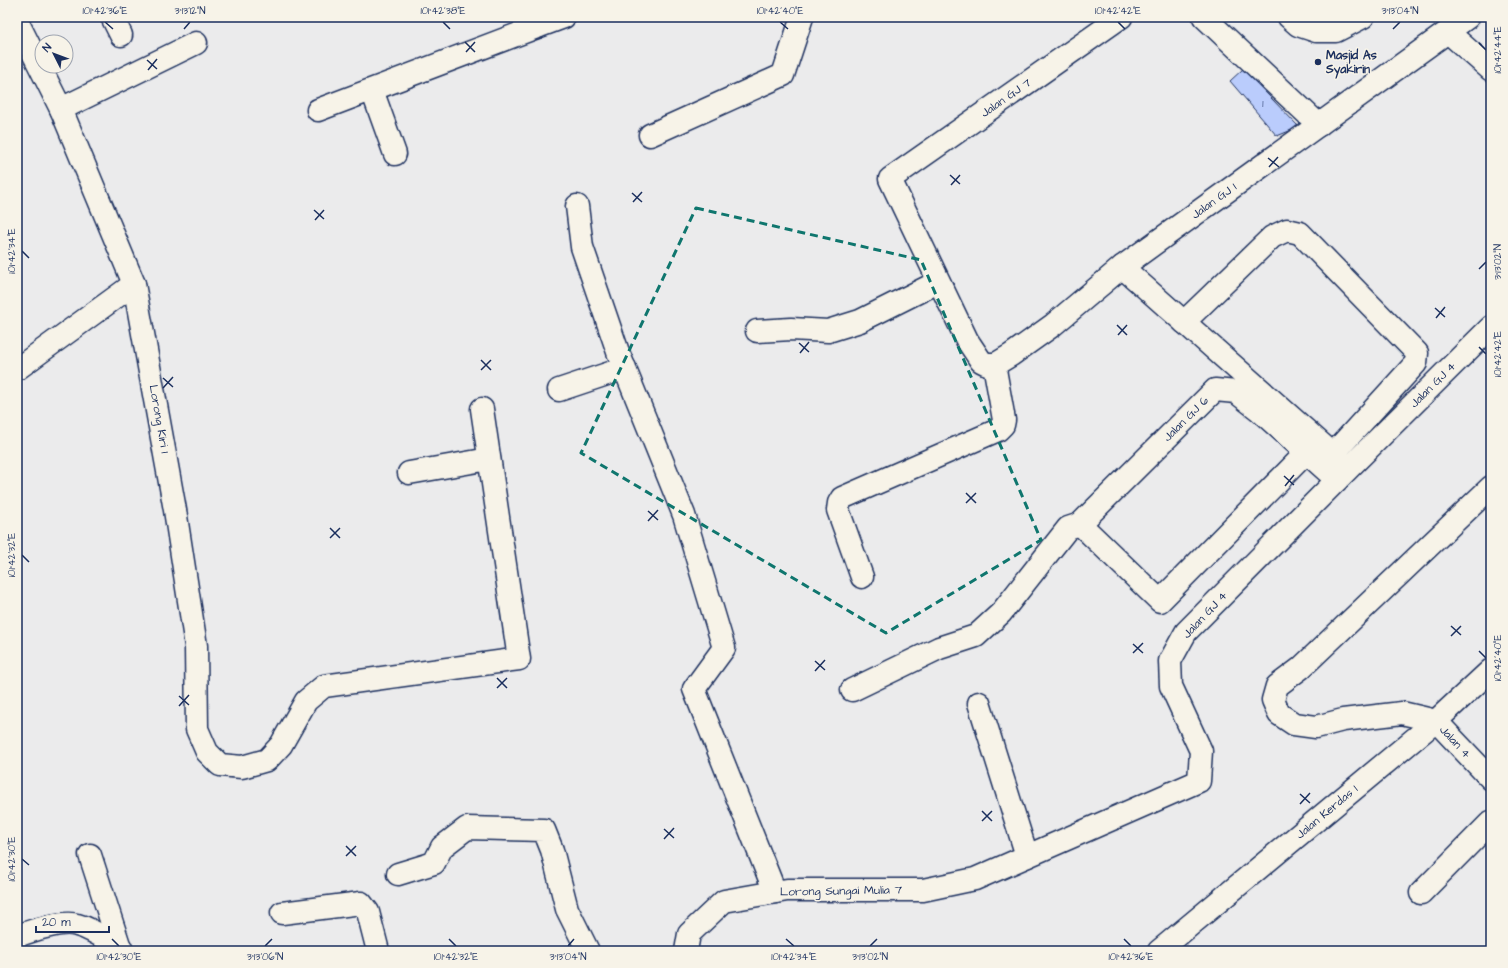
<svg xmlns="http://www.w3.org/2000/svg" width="1508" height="968" viewBox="0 0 1508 968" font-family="'Architects Daughter',sans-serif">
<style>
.building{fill:#baccfc;stroke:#1b2f5e}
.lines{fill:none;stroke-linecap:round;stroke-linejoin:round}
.minor-casing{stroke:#1b2f5e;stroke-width:25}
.minor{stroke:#f7f3e8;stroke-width:22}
.marked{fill:none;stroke:#0f766e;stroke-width:3;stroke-dasharray:8 5;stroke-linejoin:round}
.ticks{fill:none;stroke:#1b2f5e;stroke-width:1.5}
.poi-dot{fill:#1b2f5e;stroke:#f7f3e8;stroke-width:1.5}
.labels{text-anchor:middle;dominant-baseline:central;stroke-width:3;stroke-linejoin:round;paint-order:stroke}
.number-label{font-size:10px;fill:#435686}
.poi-label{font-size:12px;font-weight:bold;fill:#1b2f5e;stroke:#f7f3e8;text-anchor:start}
.street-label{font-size:12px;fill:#1b2f5e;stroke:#f7f3e8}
.neatline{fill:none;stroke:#1b2f5e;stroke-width:1.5}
.ticks-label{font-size:10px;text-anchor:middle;fill:#1b2f5e}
</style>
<rect width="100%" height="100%" fill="#ebebec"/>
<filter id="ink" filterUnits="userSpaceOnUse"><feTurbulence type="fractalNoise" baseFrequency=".025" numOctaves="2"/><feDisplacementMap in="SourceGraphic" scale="8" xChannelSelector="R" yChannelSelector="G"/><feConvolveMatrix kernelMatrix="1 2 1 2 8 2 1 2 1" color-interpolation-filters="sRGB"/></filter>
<g filter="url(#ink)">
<!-- building -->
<polygon class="building" points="1243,69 1299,127 1277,136 1230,81"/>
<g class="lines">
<!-- minor casing -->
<g class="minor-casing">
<g id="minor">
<polyline points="112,17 121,35"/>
<polyline points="1121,17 890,179 967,340 981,361 987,364 996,364 1011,355 1053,325 1122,267 1468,17"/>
<polyline points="1204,17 1319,125"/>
<polyline points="1289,17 1298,25 1316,31 1336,31 1363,17"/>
<polyline points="17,21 61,109 134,284 175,510 196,646 197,729 207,752 220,765 242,767 267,760 281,745 306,701 324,686 519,659 482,409"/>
<polyline points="537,27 564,17"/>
<polyline points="1448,32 1491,70"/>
<polyline points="372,90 395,154"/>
<polyline points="61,109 196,43"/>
<polyline points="318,110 537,27 537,17"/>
<polyline points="650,135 783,75 802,17"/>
<polyline points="577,206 582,247 618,352 684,515 724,648 694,689 775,892"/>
<polyline points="1122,267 1344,464"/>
<polyline points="1184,322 1272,237 1287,230 1300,233 1417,353 1416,363 1333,454"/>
<polyline points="757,331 791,329 828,331 860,321 938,282"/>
<polyline points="17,369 134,284"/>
<polyline points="559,390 625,368"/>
<polyline points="409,473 489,459"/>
<polyline points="1491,487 1301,668 1277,686 1273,700 1279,714 1294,724 1316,727 1343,720 1402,713 1436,721 1491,779"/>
<polyline points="1080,524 1160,601 1306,453"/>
<polyline points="862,577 838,510 839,503 842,498 998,430 1003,425 1004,420 994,364"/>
<polyline points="852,690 939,648 976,636 1001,613 1068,528 1080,524 1215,390 1236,392 1259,410 1337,480"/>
<polyline points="979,703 1027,856"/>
<polyline points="90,855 121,951"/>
<polyline points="398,874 434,863 442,847 467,828 544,830 552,850 567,909 588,951"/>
<polyline points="1421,893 1491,822"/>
<polyline points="282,913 361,903 368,912 378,951"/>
<path d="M 17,936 C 31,931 63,920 77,925 C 93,929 107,940 121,948"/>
<polyline points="686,951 689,934 724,901 787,890 923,890 975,879 1199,781 1201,751 1171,686 1170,661 1186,632 1349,468 1491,327"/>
<polyline points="1159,951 1436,721 1491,670"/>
</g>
</g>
<!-- minor -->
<use href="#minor" class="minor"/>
</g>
</g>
<!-- marked area -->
<path class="marked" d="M 696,208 L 921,260 L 1041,540 L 886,633 L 581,453 Z"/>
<!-- ticks -->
<path class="ticks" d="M 105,22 L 113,29M 443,22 L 450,29M 780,22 L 788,29M 1118,22 L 1125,29M 184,29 L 190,22M 1393,29 L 1400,22M 465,42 L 475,52M 1479,43 L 1486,50M 466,52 L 475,42M 147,60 L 157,69M 148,70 L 157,59M 1268,158 L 1279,167M 1269,167 L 1278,157M 950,175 L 960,184M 951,185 L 960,175M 632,193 L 642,202M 633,202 L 642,192M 314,210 L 324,219M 315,220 L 324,210M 22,251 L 29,258M 1479,269 L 1486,262M 1435,308 L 1445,317M 1436,318 L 1445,307M 1117,325 L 1127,335M 1118,335 L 1127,325M 799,343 L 809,352M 1479,347 L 1486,354M 800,353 L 809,342M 481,360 L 491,370M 481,370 L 491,360M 163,378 L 173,387M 163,388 L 173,377M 1284,476 L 1294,485M 1285,486 L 1294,475M 966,493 L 976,503M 966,503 L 976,493M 648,511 L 658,520M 648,521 L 658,510M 330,528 L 340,538M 330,538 L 340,528M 22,555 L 29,562M 1451,626 L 1461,635M 1451,636 L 1461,626M 1133,644 L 1143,653M 1479,651 L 1486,658M 1133,653 L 1143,643M 815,661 L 825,670M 815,671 L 825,660M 497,678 L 507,688M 497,688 L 507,678M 179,696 L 189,705M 179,706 L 189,695M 1300,794 L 1310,803M 1300,804 L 1310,793M 982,811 L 992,821M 982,821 L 992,811M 664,829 L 674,838M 664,839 L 674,828M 346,846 L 356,856M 346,856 L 356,846M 22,859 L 29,865M 112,939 L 119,946M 449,939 L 456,946M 786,939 L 794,946M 1124,939 L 1131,946M 265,946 L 272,939M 568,946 L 574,939M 870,946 L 877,939"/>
<!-- markers -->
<circle class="poi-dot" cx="1318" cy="62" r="4"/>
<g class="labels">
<!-- number labels -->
<g class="number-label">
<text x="1263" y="104">1</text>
</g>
<!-- poi labels -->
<g class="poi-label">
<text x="1326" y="55">Masjid As<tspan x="1326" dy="14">Syakirin</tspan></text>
</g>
<!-- street labels -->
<g class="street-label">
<text transform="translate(1006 98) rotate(-35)">Jalan GJ 7</text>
<text transform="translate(1214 201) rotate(-36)">Jalan GJ 1</text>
<text transform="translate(1433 385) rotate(-45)">Jalan GJ 4</text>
<text transform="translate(159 419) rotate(80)">Lorong Kiri 1</text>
<text transform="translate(1186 419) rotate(-45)">Jalan GJ 6</text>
<text transform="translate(1205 615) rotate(-47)">Jalan GJ 4</text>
<text transform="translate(1455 742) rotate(47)">Jalan 4</text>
<text transform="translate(1327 812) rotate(-40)">Jalan Kerdas 1</text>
<text transform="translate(841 891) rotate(-1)">Lorong Sungai Mulia 7</text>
</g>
</g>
<!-- margin -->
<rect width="1508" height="968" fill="none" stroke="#f7f3e8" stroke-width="44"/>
<!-- north arrow -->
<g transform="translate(54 54) rotate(312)"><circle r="19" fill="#f7f3e8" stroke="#9fa5b1"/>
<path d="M0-3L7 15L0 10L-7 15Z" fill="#1b2f5e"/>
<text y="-6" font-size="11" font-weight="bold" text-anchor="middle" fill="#1b2f5e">N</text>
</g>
<!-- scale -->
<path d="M36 926v6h73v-6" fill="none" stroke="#1b2f5e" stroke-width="2"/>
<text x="42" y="926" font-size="12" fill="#1b2f5e" stroke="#f7f3e8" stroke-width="3" paint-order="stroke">20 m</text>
<rect x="22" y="22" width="1464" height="924" class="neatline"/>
<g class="ticks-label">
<text x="105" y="14">101°42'36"E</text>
<text x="190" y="14">3°13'12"N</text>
<text x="443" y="14">101°42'38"E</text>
<text x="780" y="14">101°42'40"E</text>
<text x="1118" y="14">101°42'42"E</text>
<text x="1400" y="14">3°13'04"N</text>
<text transform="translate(1497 50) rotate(-90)" y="4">101°42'44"E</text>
<text transform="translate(11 251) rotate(-90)" y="4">101°42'34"E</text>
<text transform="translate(1497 262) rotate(-90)" y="4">3°13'02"N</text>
<text transform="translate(1497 354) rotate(-90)" y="4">101°42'42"E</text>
<text transform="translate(11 555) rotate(-90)" y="4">101°42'32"E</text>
<text transform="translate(1497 658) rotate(-90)" y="4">101°42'40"E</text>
<text transform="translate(11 859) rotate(-90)" y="4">101°42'30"E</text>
<text x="119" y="960">101°42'30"E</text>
<text x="265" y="960">3°13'06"N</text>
<text x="456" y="960">101°42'32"E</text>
<text x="568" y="960">3°13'04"N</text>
<text x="794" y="960">101°42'34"E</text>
<text x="870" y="960">3°13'02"N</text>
<text x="1131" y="960">101°42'36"E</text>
</g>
</svg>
